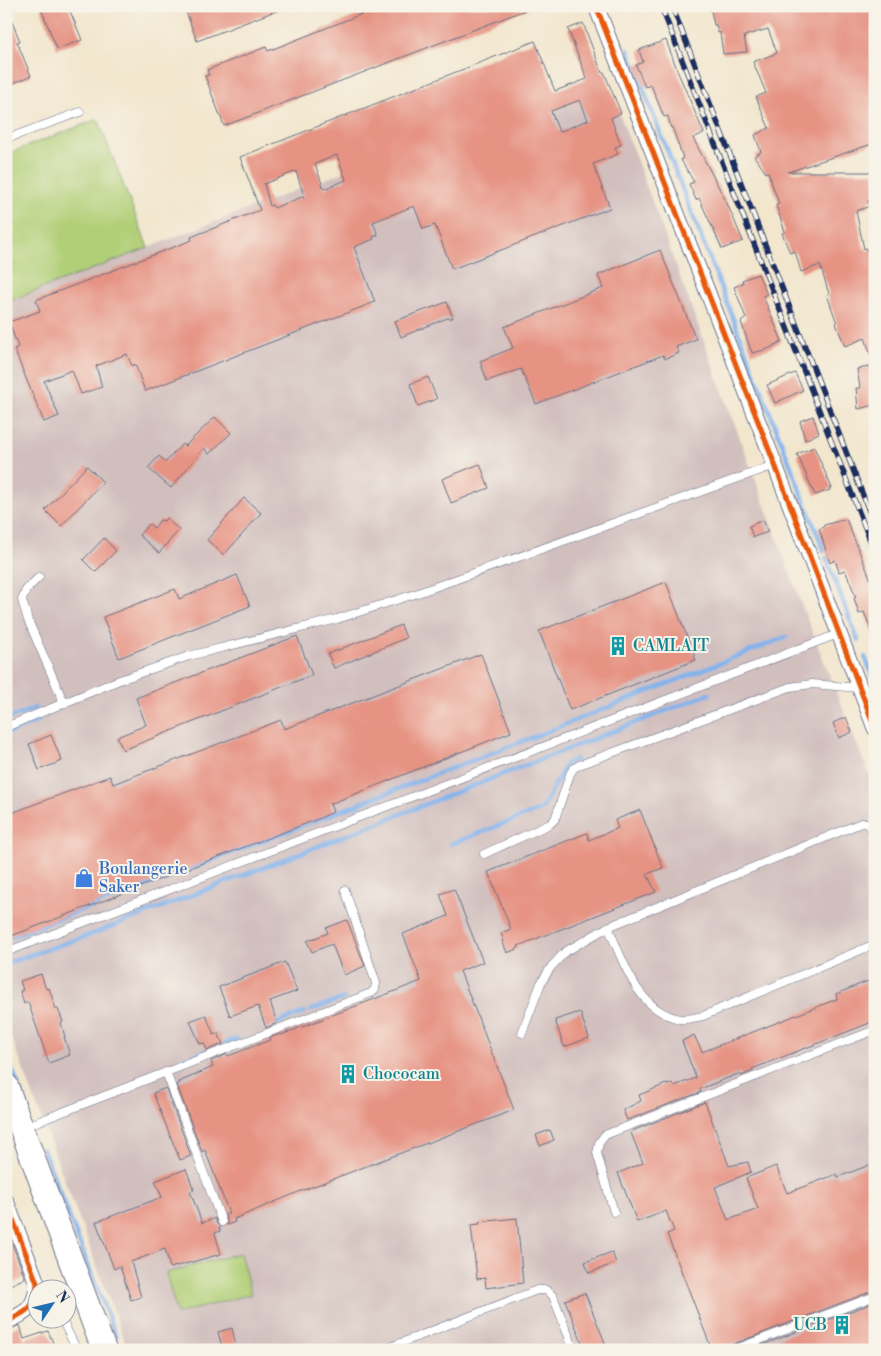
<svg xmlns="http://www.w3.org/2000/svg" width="881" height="1356" viewBox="0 0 881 1356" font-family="'Libre Bodoni',serif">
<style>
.industrial{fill:#d1bfbe}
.green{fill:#b1cf77;stroke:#667f6a}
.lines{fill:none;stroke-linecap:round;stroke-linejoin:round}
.stream{stroke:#82b3ed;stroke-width:4.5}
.building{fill:#e69383;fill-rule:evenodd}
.lane-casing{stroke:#666f85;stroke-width:9}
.street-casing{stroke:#666f85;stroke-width:17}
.primary-casing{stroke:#666f85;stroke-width:26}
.lane{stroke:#fff;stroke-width:8}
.street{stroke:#fff;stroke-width:15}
.primary{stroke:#fff;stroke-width:24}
.rail-casing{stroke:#1b2f5e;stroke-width:5.5}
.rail{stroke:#f7f3e8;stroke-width:4;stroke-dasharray:11;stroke-linecap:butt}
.cycleway-casing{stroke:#f7f3e8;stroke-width:8}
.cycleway{stroke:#e8590c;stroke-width:5}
.labels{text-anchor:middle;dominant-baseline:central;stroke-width:4;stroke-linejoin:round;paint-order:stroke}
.culture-label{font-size:16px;fill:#0d838f;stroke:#f7f3e8;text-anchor:start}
.shop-label{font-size:16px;fill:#366cbe;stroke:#f7f3e8;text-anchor:start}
</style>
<rect width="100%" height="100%" fill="#f7f3e8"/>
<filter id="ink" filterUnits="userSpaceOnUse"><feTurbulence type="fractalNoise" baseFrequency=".02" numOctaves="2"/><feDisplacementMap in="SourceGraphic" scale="10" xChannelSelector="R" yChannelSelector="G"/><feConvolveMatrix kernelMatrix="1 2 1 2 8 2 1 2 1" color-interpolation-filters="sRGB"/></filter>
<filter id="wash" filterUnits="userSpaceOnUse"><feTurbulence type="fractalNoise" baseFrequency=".0096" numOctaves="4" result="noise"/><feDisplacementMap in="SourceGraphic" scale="20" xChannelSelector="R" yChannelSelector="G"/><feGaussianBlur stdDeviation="1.12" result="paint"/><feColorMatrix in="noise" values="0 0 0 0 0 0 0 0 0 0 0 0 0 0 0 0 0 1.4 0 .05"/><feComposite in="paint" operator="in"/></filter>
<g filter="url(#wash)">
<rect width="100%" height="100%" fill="#f2e6cd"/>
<!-- industrial -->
<polygon class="industrial" points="604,72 804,611 875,790 875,1350 128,1350 6,1023 6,302"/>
<!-- green -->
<g class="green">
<polygon points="98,119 148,248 6,302 6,154"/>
<polygon points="240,1253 251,1294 177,1314 166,1273"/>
</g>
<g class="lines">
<!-- stream -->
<g class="stream">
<polyline points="628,50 824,551"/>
<polyline points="826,558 858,640"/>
<polyline points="865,657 875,682"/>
<polyline points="6,720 35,708"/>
<polyline points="6,734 38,721"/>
<polyline points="451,844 542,809 566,764 576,759"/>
<polyline points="6,939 531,738 786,637"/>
<polyline points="6,963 90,935 709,694"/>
<polyline points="311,1010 344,998"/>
<polyline points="277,1023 305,1012"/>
<polyline points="6,1055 18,1084"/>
<polyline points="180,1061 237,1039"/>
<polyline points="21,1092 28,1109"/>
<polyline points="43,1149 116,1337"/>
</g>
</g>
<g id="blocks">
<!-- building -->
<g class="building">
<polygon points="40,6 68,6 82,40 57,49"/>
<polygon points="184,6 285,6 286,7 197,41"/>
<polygon points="382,6 533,7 224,126 205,76 209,75 207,70 266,47 268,51"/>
<polygon points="710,6 875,6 875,143 788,172 875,172 875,199 868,201 870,206 856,211 864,249 866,248 867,251 875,247 875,361 873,361 865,338 845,346 836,324 837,323 827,295 829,294 820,265 801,272 795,251 790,253 782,233 785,232 776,205 779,204 768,172 766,173 754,156 761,152 755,135 769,128 756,97 766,93 753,62 777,53 768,29 744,36 747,52 723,54 720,32 718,33 716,25 714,25"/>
<polygon points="6,8 20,41 17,42 31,76 6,86"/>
<path d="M 583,23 L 602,73 L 604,72 L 621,113 L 611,118 L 621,145 L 615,147 L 618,154 L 593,164 L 610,208 L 452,269 L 435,225 L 423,229 L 414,206 L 373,222 L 378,235 L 373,237 L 374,239 L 354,247 L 375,302 L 145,391 L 135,364 L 132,366 L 127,354 L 96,366 L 102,387 L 81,394 L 72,370 L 44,381 L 59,416 L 44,422 L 14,349 L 18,347 L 9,322 L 40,311 L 36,300 L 192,240 L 191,237 L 260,210 L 240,157 L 535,41 L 555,91 L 587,79 L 568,29 ZM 580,100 L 588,120 L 559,132 L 551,111 ZM 337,155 L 346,180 L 324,189 L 315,164 ZM 296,171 L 304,196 L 274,208 L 272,205 L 270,206 L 264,184 Z"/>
<polygon points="666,40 679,75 704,133 693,138 727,203 743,241 722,249 699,198 696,200 689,184 694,182 681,160 683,158 672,127 671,128 668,116 664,117 651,85 645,87 636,65 643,62 639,50"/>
<polygon points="660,250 696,339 676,347 679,353 665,359 663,355 536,404 521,369 487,381 480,361 513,348 504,327 603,288 598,275"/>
<polygon points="758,274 767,294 763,296 782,341 768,349 752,353 741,322 746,318 734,287 743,283 742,280"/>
<polygon points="447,302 453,318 447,318 401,337 395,321"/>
<polygon points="875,366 875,405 858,409 856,388 860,388 857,369"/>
<polygon points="795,373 803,390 775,403 767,385"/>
<polygon points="428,377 437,399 418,406 410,384"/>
<polygon points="813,416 819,433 805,440 800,421"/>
<polygon points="215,417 231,433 209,454 204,448 171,488 148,468 159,456 166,462 182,444 185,446"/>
<polygon points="814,447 832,488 829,488 830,490 815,495 797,454"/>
<polygon points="480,464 489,488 451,503 442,479"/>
<polygon points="87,466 103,482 61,526 45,510"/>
<polygon points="244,498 261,513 224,555 207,540"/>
<polygon points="166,518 179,530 159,553 139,535 149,524 154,528 160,520 164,521"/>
<polygon points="846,519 875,590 872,591 875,601 875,639 864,612 859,614 854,598 856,597 845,570 839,572 835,560 830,563 819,529 824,527 824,525"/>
<polygon points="763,520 768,532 753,537 749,526"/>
<polygon points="104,538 116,551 95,572 83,560"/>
<polygon points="237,575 250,606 119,658 103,617 175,589 179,599"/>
<polygon points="666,582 696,660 570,710 539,631"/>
<polygon points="401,625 406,638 334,668 328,654"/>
<polygon points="297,636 312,675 123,750 117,737 146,725 136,698"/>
<polygon points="481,654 511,732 330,804 333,812 318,819 6,938 6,815 110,776 113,784 281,720 284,729 300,723"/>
<polygon points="846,717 852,732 839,738 833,723"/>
<polygon points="51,735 62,761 39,770 29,744"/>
<polygon points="640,810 663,868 647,874 656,892 518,946 519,948 507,953 502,940 504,940 501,933 511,929 488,872 587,833 589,840 618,828 615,820"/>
<polygon points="454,889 483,962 460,971 514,1110 301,1191 234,1219 235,1222 227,1225 227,1221 225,1214 229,1213 205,1150 202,1152 177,1085 180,1083 179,1082 213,1067 211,1061 227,1054 228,1056 270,1040 269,1038 281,1034 281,1035 421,981 403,934 448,916 440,894"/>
<polygon points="347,920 365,966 344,975 332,944 312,952 307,941 328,933 326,928"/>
<polygon points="285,962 297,991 270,1001 277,1023 266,1028 258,1006 230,1016 219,987"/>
<polygon points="41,974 46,989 49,988 56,1009 58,1009 63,1022 61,1023 65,1037 64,1037 70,1055 49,1063 28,1002 24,1004 20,991 23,990 20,981"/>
<polygon points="868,981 875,998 875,1021 752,1069 753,1071 741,1076 740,1073 700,1089 701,1092 627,1120 623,1110 641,1101 639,1095 666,1084 667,1085 673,1083 674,1086 696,1078 682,1041 694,1035 702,1052 837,999 836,994"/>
<polygon points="580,1012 589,1038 564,1047 555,1020"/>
<polygon points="206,1015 214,1035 218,1033 223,1044 207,1050 204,1043 200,1044 190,1021"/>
<polygon points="166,1088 191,1156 180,1160 153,1093"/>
<polygon points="705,1102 729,1166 748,1162 751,1172 715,1187 728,1220 758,1209 746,1178 776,1166 787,1193 837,1174 838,1177 875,1163 875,1290 731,1345 727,1350 712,1350 667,1234 674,1231 666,1211 637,1222 618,1173 643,1163 631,1133 632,1131"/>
<polygon points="550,1130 554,1140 540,1146 536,1135"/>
<polygon points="186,1169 194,1190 190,1191 202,1223 215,1218 217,1224 221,1227 219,1228 220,1231 215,1233 221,1254 170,1268 165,1249 131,1262 141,1297 131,1300 120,1266 114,1269 96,1222 162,1197 155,1181"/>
<polygon points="517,1218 523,1283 486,1288 485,1278 477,1279 471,1225 480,1224 479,1222"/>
<polygon points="6,1228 25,1278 6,1287"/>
<polygon points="612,1252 616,1263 589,1273 585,1262"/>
<polygon points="585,1293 608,1350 585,1350 565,1300"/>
<polygon points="875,1302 875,1350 749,1350"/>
<polygon points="20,1325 24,1339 48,1331 56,1350 6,1350 6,1331"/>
<polygon points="232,1328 237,1350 223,1350 218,1332"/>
</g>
</g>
</g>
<g filter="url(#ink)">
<use href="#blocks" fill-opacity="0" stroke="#666f85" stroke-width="1"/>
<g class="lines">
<!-- lane casing -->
<g class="lane-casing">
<g id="lane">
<polyline points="6,139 80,112"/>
<polyline points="39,577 26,590 22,600 28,620 64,703"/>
<polyline points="6,727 117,681 189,656 337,619 418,593 775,465"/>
<polyline points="484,854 550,824 555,819 570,774 573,769 579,765 790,687 812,684 859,688"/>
<path d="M 608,927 C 624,962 637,1011 680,1019 C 687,1020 696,1017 703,1016 L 875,944"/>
<polyline points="6,952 838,634"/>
<polyline points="522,1033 541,983 551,967 565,952 608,927 861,823 867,823 875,832"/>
<polyline points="166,1072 222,1222"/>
<polyline points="24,1127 371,993 375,989 376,983 345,890"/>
<polyline points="614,1212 597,1153 599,1143 605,1135 875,1030"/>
<polyline points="61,1318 77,1350"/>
<polyline points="383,1350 537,1290 546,1290 553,1296 574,1350"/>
<polyline points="733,1350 875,1296"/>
</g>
</g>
<!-- street casing -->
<g class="street-casing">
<g id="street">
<polyline points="596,6 775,465 875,728"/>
<path d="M 6,1201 L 37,1283 C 36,1308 27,1312 6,1322"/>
</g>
</g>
<!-- primary casing -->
<g class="primary-casing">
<polyline id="primary" points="6,1086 104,1350"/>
</g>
<!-- lane -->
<use href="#lane" class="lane"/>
<!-- street -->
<use href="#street" class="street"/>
<!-- primary -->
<use href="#primary" class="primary"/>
<!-- rail casing -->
<g class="rail-casing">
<g id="rail">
<polyline points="661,6 875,553"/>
<polyline points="672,6 875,526"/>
</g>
</g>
<!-- rail -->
<use href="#rail" class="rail"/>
<!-- cycleway casing -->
<g class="cycleway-casing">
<g id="cycleway">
<polyline points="596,6 775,465 875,728"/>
<path d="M 6,1201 L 37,1283 C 36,1308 27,1312 6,1322"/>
</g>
</g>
<!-- cycleway -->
<use href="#cycleway" class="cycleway"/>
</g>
</g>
<!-- icons -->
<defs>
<g id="building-bare" transform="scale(1.5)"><path d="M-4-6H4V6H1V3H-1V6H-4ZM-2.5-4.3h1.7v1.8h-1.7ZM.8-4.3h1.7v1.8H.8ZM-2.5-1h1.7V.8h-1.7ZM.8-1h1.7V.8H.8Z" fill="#0f9aa8" stroke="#f7f3e8" stroke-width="2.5" paint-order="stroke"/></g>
<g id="shop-bare" transform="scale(1.5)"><path d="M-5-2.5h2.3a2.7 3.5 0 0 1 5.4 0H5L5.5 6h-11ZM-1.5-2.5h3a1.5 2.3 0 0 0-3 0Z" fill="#3f7fe0" stroke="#f7f3e8" stroke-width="2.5" paint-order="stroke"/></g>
</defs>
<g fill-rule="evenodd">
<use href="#building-bare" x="618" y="646"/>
<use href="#shop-bare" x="84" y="878"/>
<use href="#building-bare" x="348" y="1074"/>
<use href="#building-bare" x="842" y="1325"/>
</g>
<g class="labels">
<!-- culture labels -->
<g class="culture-label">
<text x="633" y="646">CAMLAIT</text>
<text x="363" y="1074">Chococam</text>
<text x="827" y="1325" text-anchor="end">UCB</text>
</g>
<!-- shop labels -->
<g class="shop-label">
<text x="99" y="869">Boulangerie<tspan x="99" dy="18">Saker</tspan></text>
</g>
</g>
<!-- margin -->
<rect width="881" height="1356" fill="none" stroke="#f7f3e8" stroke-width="25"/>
<!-- north arrow -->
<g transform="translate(52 1304) rotate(55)"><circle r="24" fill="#f7f3e8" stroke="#9fa5b1"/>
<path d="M0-4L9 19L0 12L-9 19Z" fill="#1f6fb2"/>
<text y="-8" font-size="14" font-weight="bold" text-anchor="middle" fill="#1b2f5e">N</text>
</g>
</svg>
